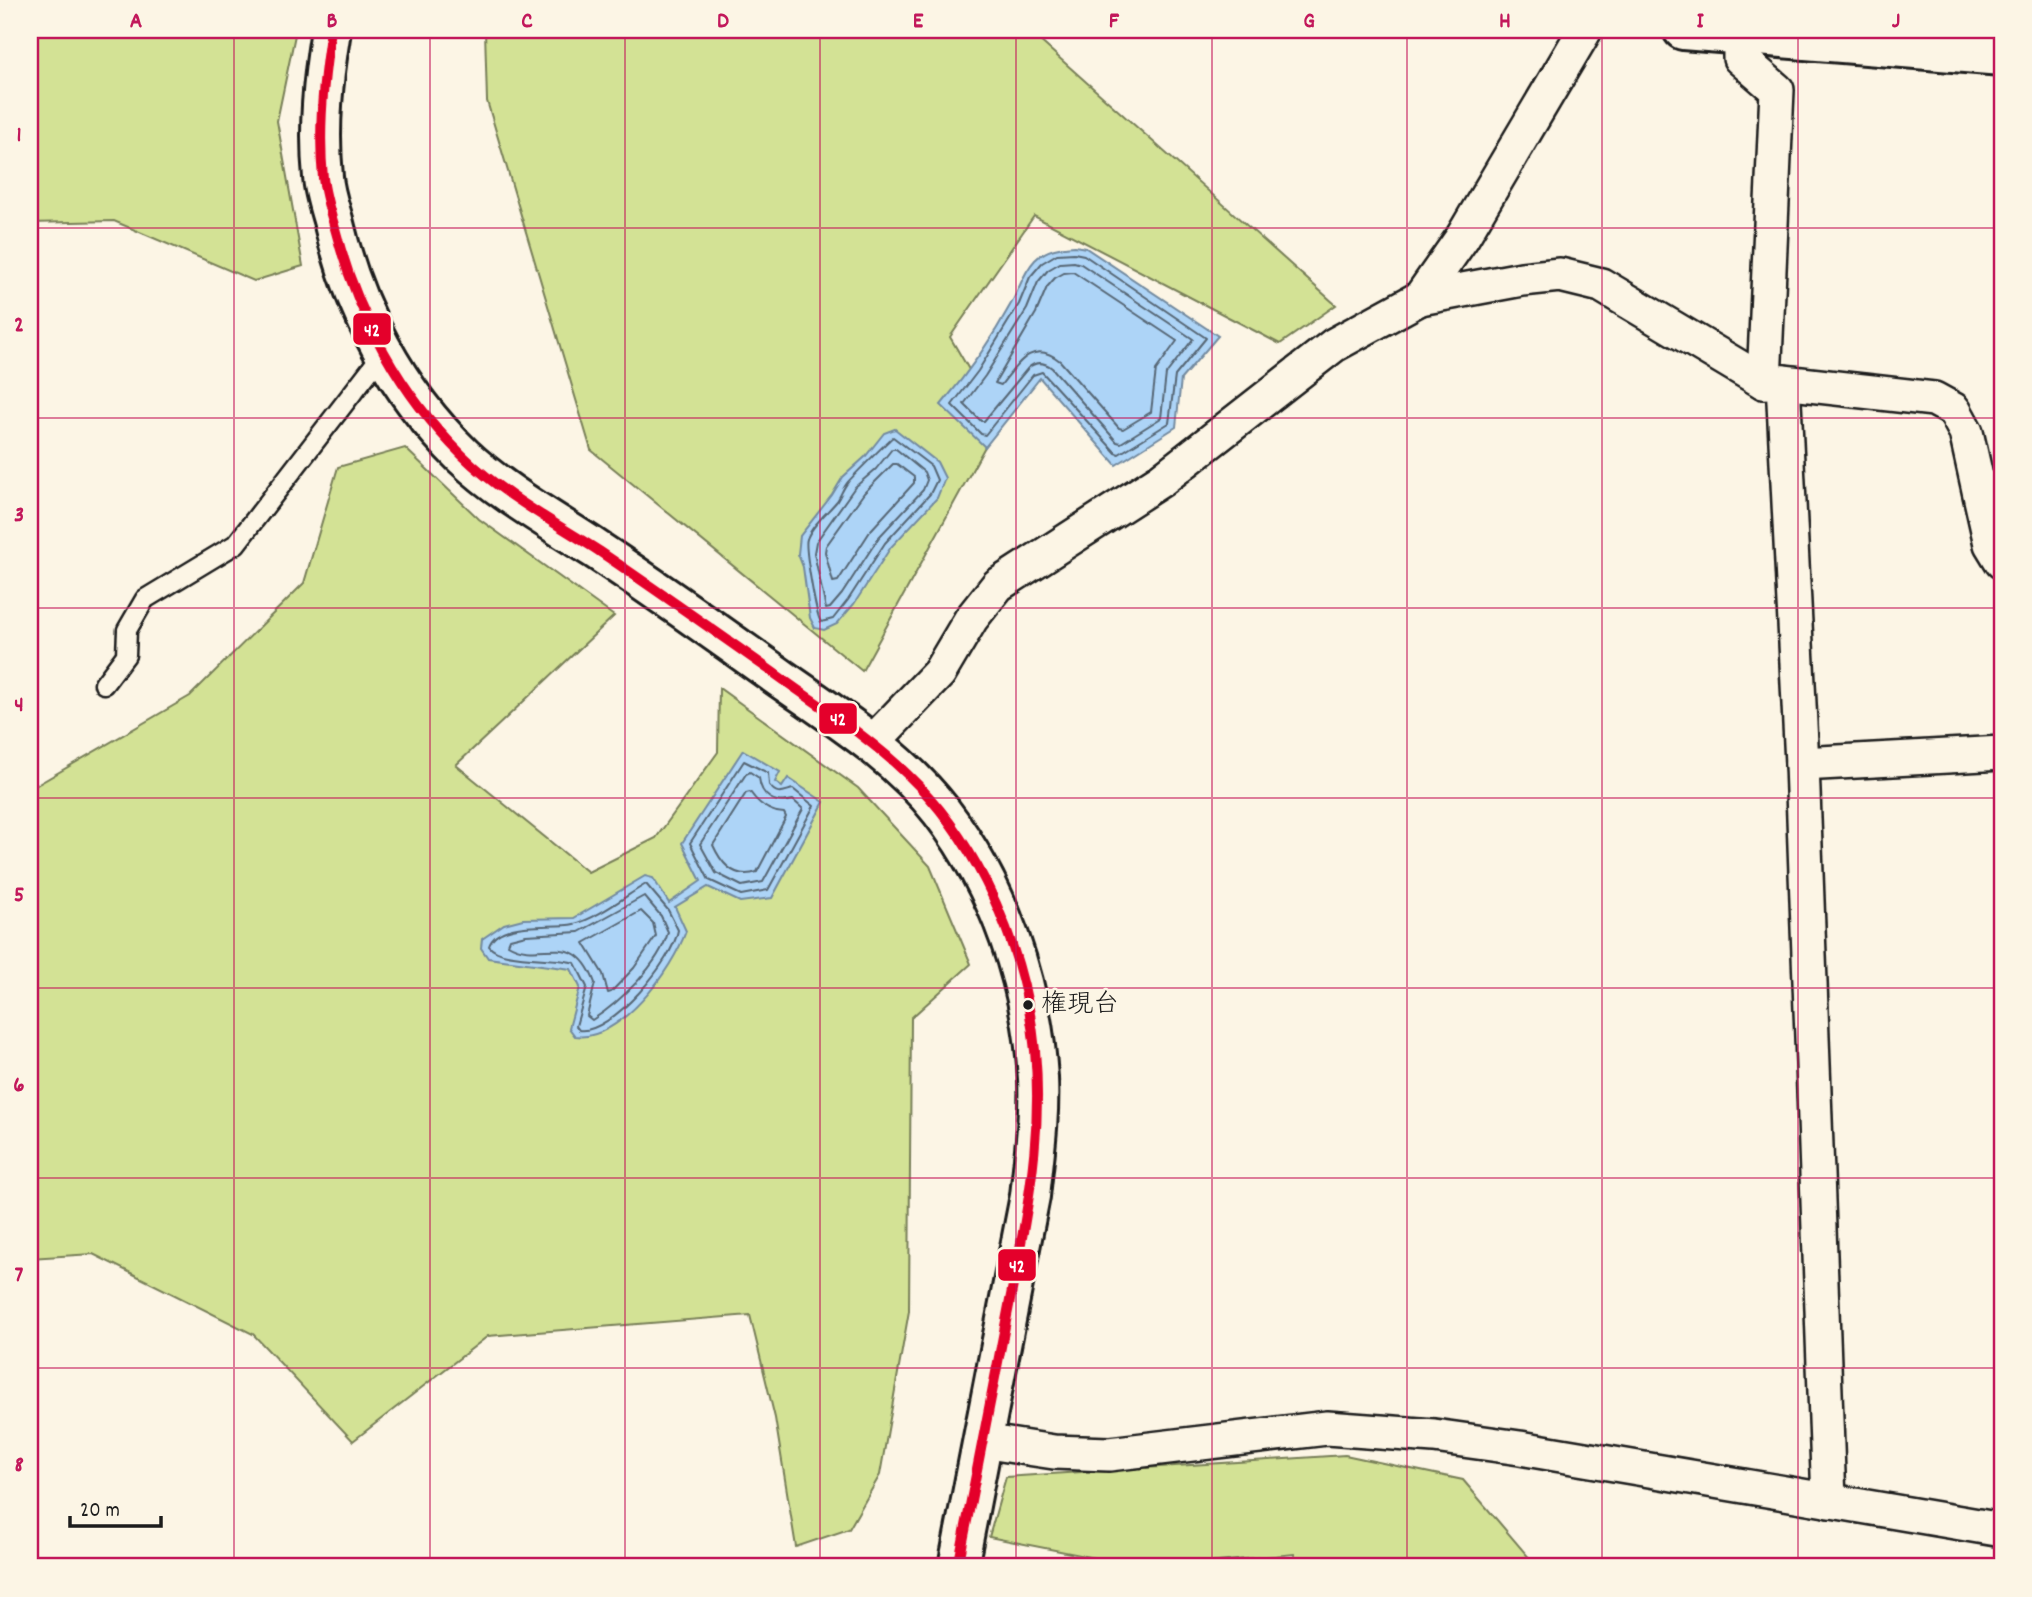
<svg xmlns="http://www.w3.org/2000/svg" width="2032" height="1597" viewBox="0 0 2032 1597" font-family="Dekko,'Klee One',sans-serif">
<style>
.green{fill:#d3e295;stroke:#787f58;stroke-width:2}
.water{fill:#add4f7;stroke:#738a9f;stroke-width:2}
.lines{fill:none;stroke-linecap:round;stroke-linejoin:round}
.shore{stroke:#566674;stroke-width:2}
.service-casing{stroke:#1c1c1c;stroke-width:23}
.minor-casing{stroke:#1c1c1c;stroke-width:38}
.tertiary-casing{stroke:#1c1c1c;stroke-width:44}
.secondary-casing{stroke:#1c1c1c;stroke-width:44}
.service{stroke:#fcf5e5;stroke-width:18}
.minor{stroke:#fcf5e5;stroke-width:33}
.tertiary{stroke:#fcf5e5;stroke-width:38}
.secondary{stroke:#fcf5e5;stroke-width:38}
.bus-1-casing{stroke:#fcf5e5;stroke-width:16}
.bus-1{stroke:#e4002b;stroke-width:10}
.grid{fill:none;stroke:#c2185b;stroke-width:2;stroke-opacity:0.55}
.bus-dot{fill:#1c1c1c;stroke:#fcf5e5;stroke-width:2.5}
.labels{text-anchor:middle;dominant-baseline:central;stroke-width:5;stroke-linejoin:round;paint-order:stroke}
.bus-label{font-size:26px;fill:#1c1c1c;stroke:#fcf5e5;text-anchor:start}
.line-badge{stroke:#fcf5e5;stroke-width:2.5}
.badge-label{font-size:19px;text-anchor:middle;font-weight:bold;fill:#fff}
.neatline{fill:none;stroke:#c2185b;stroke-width:2.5}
.grid-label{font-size:23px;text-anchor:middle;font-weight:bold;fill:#c2185b}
</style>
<rect width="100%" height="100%" fill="#fcf5e5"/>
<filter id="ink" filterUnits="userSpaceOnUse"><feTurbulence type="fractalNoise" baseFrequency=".0143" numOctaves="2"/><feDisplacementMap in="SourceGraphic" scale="14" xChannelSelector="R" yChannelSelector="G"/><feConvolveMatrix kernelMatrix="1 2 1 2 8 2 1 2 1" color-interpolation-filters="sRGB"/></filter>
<g filter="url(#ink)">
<!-- green -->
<g class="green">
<polygon points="30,30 296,30 277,121 303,266 254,281 114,221 30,223"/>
<polygon points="485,30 1028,30 1336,305 1280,344 1034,216 950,337 999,421 862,671 591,450 487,101"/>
<polygon points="405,448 479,519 614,616 456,765 588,872 656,838 718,752 719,688 858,788 930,866 971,964 911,1018 909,1311 880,1475 849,1529 796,1547 775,1418 750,1315 488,1336 353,1441 253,1334 93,1254 30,1258 30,789 190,696 304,583 338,467"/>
<polygon points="1345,1455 1463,1480 1537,1567 1296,1567 1294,1554 1170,1567 1141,1567 989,1537 1006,1477"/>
</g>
<!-- water -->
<g class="water">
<path d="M 1075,246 L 1086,248 L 1218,336 L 1181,379 L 1176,427 L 1116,465 L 1040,378 L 985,447 L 941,405 C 968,373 992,339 1012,302 C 1020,287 1023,273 1035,260 C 1046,249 1060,247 1075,246 Z"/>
<polygon points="895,429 937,462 945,478 937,498 891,547 854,604 837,624 824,630 815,628 810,618 803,567 798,554 800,536 832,495 843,477 865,457 884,433"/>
<path d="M 743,750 L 780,772 L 775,782 L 782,787 L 788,778 L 824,802 L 772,898 L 740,902 L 708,887 L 675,907 L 686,931 C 673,969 619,1043 575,1036 L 569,1028 L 580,987 L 571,969 L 488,958 L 481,948 L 482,939 L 504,924 L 523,919 L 574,918 L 645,876 L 653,878 L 669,903 L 701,881 L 682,843 Z"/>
</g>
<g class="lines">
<!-- shore -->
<g class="shore">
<polygon points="1074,253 1084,255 1206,338 1175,376 1169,423 1119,454 1116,453 1042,372 1033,375 985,435 981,434 952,405 978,371 1019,304 1030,277 1042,263 1057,254"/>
<path d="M 1074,262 L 1081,264 L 1193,339 L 1166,374 L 1161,418 L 1121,443 L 1117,442 L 1052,368 C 1044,362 1036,361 1028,368 L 984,421 L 981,421 L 964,404 L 985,376 L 1027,309 L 1038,282 L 1048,270 L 1060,263 Z"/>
<path d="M 1073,272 L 1177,341 L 1156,370 L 1151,412 L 1123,429 L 1119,428 L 1060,361 C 1032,338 1017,365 1001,385 L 995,383 L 1036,313 L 1047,287 L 1055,278 L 1064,273 Z"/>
<path d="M 893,437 L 931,466 L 937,480 L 930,494 L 885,543 L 848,600 L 833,619 L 821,622 C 816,616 804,546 807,539 C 812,525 828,512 837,501 C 841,495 843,488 848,482 C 852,477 890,439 893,437 Z"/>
<polygon points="892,449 896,449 924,472 927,480 923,490 879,537 842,594 830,608 826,609 814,553 816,542 855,487 876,469"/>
<polygon points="893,464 897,464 914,477 914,483 871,530 838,581 833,582 825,552 826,546 864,493"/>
<path d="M 744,761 L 768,773 L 769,785 C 777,796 782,792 793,789 L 814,806 L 768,890 L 741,895 L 709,880 L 690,843 Z"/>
<path d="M 750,772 L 759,778 C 761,797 775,805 793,800 L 803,809 L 763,882 L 742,886 L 716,873 L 700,844 L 746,774 Z"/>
<path d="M 746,793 L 750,792 C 759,805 769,812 784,813 L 786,817 L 757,872 C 734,880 721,863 713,845 Z"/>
<path d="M 646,884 L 668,910 L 678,930 C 674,959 611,1035 579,1030 L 576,1026 L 587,987 L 575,963 C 555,956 500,962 489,946 C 498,919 553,929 574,924 C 595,920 627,895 646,884 Z"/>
<path d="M 644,896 L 661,916 L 668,932 C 660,964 619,1003 592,1020 L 587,1016 L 595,983 C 574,926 541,964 508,944 L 510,939 L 526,935 L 579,932 Z"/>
<polygon points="641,911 653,923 656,936 634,968 611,992 608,993 603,974 584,943"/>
</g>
<!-- service casing -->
<g class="service-casing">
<polyline id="service" points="104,684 126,655 127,630 145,599 236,544 384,352"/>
</g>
<!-- minor casing -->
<g class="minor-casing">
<g id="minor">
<polyline points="1740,34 1740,58 1777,90 1764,382"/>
<polyline points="1420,298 1522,279 1560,275 1601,285 1764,382 1783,382 1934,399 1954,410 1966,432 1991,544 2002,562"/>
<polyline points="1783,382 1802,764 1829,1501"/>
<polyline points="872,743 939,673 971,619 998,585 1161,480 1334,345 1420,298 1462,238 1585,30"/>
<polyline points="1802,764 2002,753"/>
<polyline points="982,1441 1054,1452 1109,1454 1327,1428 1434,1436 1520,1448 2002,1530"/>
</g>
</g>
<!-- tertiary casing -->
<g class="tertiary-casing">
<polyline id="tertiary" points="1683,30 2002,56"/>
</g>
<!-- secondary casing -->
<g class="secondary-casing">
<path id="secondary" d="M 331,30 C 323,79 318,127 323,177 C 324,191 329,206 333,220 C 353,308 397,392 463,456 C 501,492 551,520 595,549 C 659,591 721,636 783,680 C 839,719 899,757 941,811 C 1000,888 1032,983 1038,1078 C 1040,1117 1034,1157 1030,1196 L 958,1567"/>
</g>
<!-- service -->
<use href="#service" class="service"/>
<!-- minor -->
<use href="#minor" class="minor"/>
<!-- tertiary -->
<use href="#tertiary" class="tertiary"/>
<!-- secondary -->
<use href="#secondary" class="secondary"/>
<!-- bus-1 casing -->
<g class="bus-1-casing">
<path id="bus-1" d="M 331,30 C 323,79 318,128 323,178 C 325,196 331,214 336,232 C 358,316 400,394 462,455 C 502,494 552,521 599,551 C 658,591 716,632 774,673 C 819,706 867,735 907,774 C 971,835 1012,922 1029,1009 C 1050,1115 1026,1217 1006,1321 C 990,1403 974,1485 958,1567"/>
</g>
<!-- bus-1 -->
<use href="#bus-1" class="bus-1"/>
</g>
</g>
<!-- grid -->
<path class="grid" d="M 234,30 L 234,1567M 430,30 L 430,1567M 625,30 L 625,1567M 820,30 L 820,1567M 1016,30 L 1016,1567M 1212,30 L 1212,1567M 1407,30 L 1407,1567M 1602,30 L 1602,1567M 1798,30 L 1798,1567M 30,228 L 2002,228M 30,418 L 2002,418M 30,608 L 2002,608M 30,798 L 2002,798M 30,988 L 2002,988M 30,1178 L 2002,1178M 30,1368 L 2002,1368"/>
<!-- markers -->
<circle class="bus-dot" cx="1028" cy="1005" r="6"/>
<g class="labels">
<!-- bus labels -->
<g class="bus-label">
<text x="1041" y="1005">権現台</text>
</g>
</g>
<g class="line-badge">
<rect x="352" y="312" width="40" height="34" rx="7" fill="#e4002b"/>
<rect x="818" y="702" width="40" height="33" rx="7" fill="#e4002b"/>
<rect x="997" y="1248" width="40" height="34" rx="7" fill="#e4002b"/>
</g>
<g class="badge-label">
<text x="372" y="336">42</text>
<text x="838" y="725">42</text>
<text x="1017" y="1272">42</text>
</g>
<!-- margin -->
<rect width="2032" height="1597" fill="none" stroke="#fcf5e5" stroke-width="77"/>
<!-- scale -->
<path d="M70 1516v10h91v-10" fill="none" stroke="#1c1c1c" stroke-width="3.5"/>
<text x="80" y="1516" font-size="21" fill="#1c1c1c" stroke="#fcf5e5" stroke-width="5" paint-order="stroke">20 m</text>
<rect x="38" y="38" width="1956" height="1520" class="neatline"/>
<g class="grid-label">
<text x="136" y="27">A</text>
<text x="332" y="27">B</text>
<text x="527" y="27">C</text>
<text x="723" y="27">D</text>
<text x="918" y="27">E</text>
<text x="1114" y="27">F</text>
<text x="1309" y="27">G</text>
<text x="1505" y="27">H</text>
<text x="1700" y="27">I</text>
<text x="1896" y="27">J</text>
<text x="19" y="141">1</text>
<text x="19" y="331">2</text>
<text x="19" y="521">3</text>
<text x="19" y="711">4</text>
<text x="19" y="901">5</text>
<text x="19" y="1091">6</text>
<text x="19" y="1281">7</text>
<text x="19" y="1471">8</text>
</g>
</svg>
